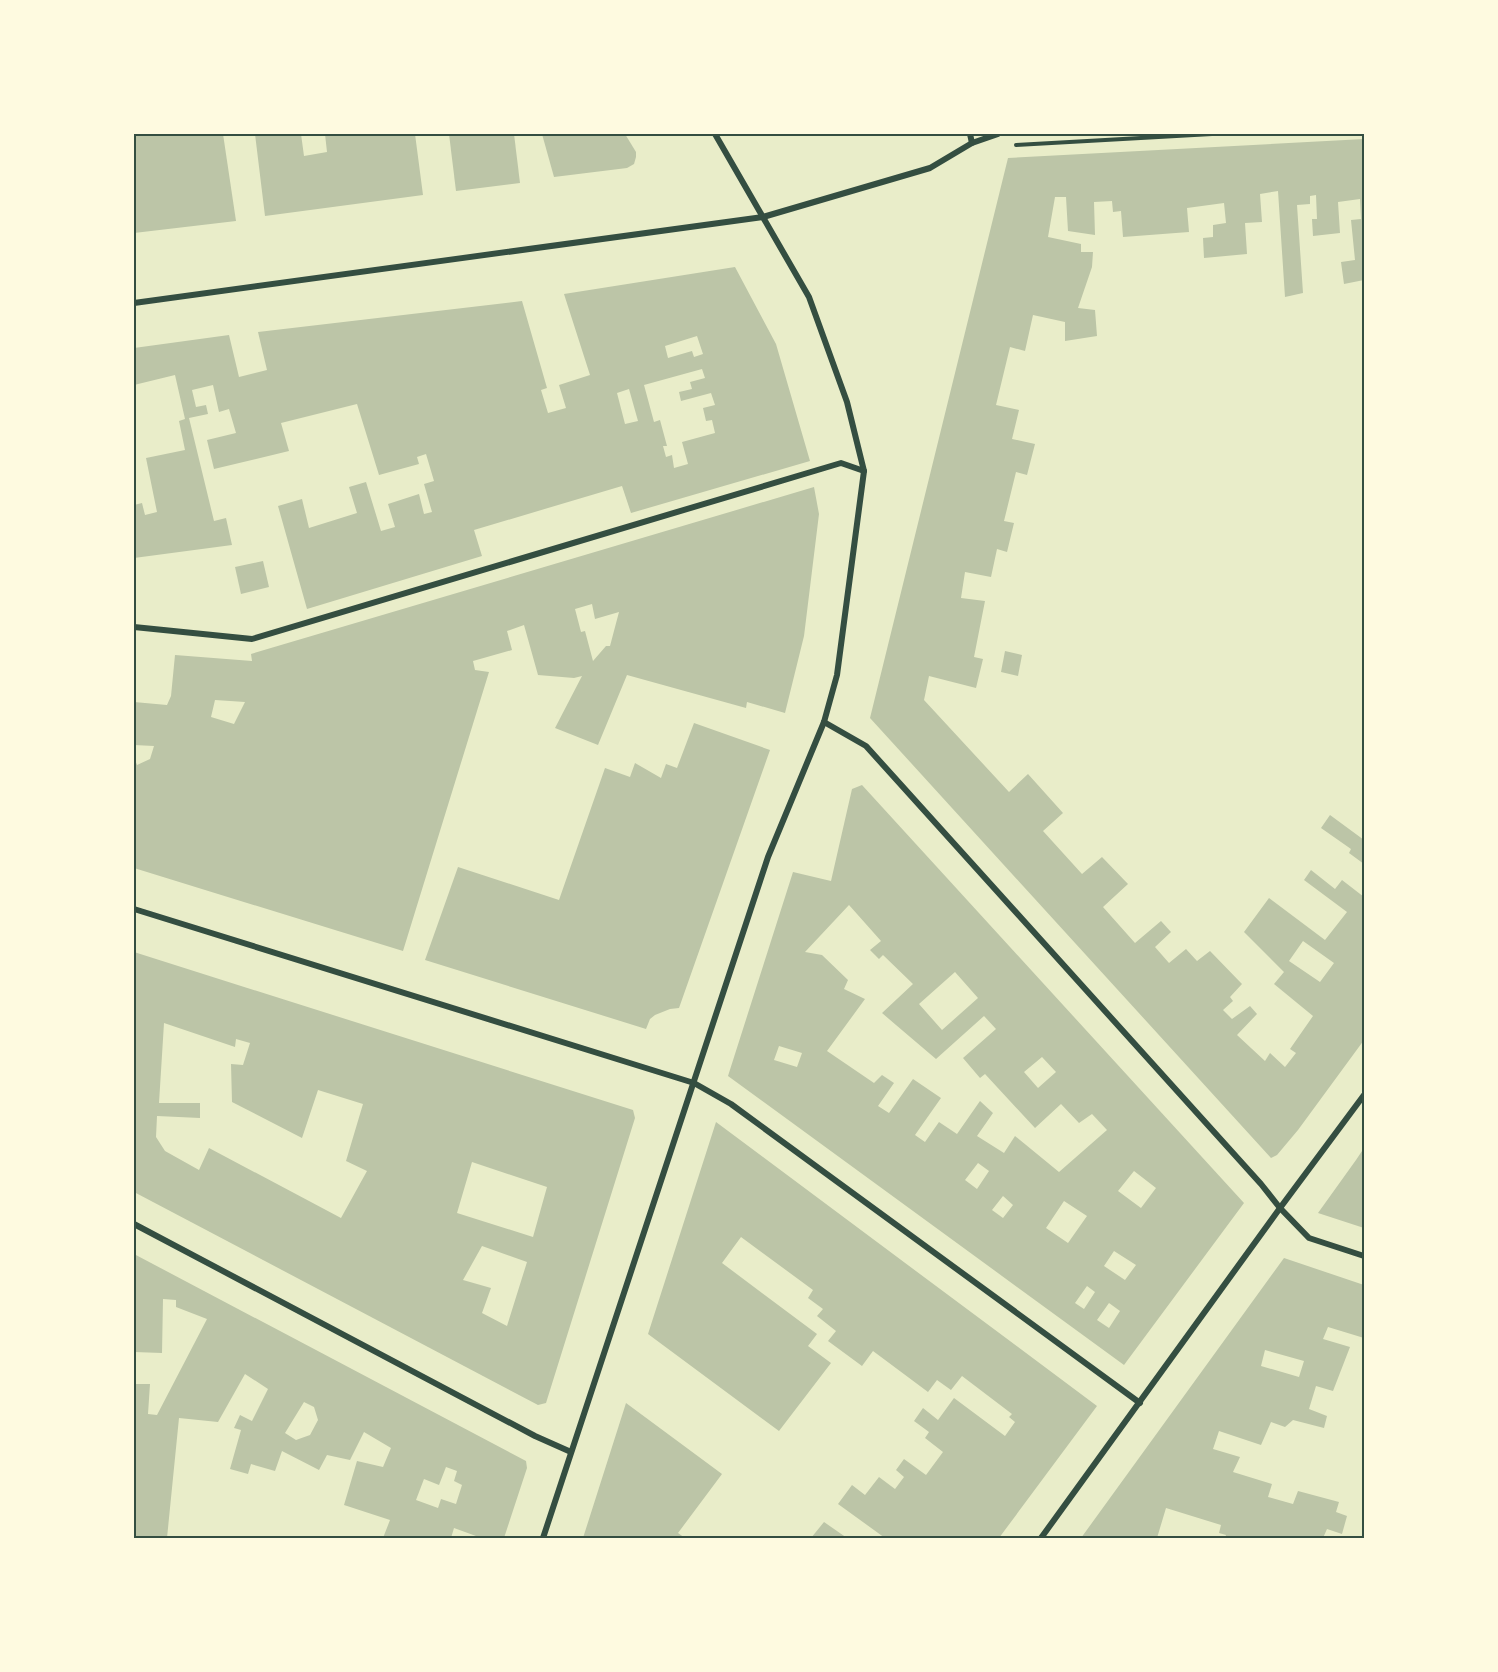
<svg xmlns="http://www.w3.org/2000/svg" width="1498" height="1672" viewBox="0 0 1498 1672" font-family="Ubuntu,sans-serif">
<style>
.building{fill:#bcc5a7;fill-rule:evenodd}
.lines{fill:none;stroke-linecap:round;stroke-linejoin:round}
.path{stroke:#344e41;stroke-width:4}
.minor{stroke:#344e41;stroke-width:6}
.neatline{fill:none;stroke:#344e41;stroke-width:2}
</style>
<rect width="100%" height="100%" fill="#e9edc9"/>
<!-- building -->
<g class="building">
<polygon points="134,134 223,134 236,221 134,233"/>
<polygon points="255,134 301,134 304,156 327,152 325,134 415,134 423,195 265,216"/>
<polygon points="449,134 514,134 520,183 456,191"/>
<polygon points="542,134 625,134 636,152 636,157 634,164 627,168 554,177"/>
<path d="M 1364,139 L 1364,280 L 1344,284 L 1341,262 L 1355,260 L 1351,220 L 1361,219 L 1360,199 L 1338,202 L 1340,233 L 1313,236 L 1312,219 L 1317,219 L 1316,195 L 1310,196 L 1310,204 L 1297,205 L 1303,293 L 1285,297 L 1278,191 L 1260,194 L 1262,222 L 1245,223 L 1247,254 L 1204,258 L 1203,238 L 1213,237 L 1213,225 L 1226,223 L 1224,203 L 1187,208 L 1189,232 L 1123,237 L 1121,211 L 1113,212 L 1112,201 L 1094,202 L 1095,235 L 1068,231 L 1066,197 L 1055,197 L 1048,237 L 1081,244 L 1081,252 L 1093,252 L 1092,267 L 1078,308 L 1095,310 L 1097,336 L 1065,341 L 1065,322 L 1033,315 L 1025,351 L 1010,347 L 996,405 L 1019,410 L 1012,439 L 1035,444 L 1027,475 L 1016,472 L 1004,521 L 1014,523 L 1007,552 L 997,549 L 991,577 L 965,572 L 961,598 L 985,601 L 974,657 L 983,659 L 976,688 L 929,676 L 924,700 L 1009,792 L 1028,774 L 1063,813 L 1043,831 L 1082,874 L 1102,857 L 1128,884 L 1103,907 L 1135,943 L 1161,921 L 1171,932 L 1155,947 L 1169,963 L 1186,949 L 1197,961 L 1210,951 L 1242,984 L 1230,997 L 1233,1001 L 1223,1010 L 1232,1019 L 1250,1006 L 1257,1014 L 1237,1035 L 1265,1061 L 1270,1053 L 1285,1067 L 1296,1053 L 1290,1049 L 1313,1016 L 1274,984 L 1284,972 L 1244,932 L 1269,898 L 1325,940 L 1347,912 L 1304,880 L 1311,870 L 1335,889 L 1342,880 L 1364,897 L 1364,1040 L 1298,1130 L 1277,1155 L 1271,1158 L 870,718 L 1008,158 ZM 1303,941 L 1334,963 L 1320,982 L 1289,961 Z"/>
<path d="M 735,267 L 776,344 L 810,461 L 631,513 L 622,486 L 474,530 L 482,556 L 307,609 L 278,506 L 302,499 L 309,528 L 357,513 L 349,487 L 366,482 L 381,531 L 395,527 L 388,504 L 419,494 L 424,514 L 432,512 L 424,484 L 434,481 L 426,454 L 417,457 L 419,464 L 379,475 L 357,404 L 281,423 L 289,451 L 214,469 L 207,440 L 236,433 L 229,409 L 219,412 L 213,385 L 192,390 L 196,407 L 206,405 L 208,414 L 189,418 L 214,521 L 226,518 L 232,545 L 134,558 L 134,505 L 142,503 L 145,515 L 157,512 L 146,458 L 185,450 L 179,421 L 185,419 L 175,375 L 134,385 L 134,348 L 229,335 L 239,377 L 267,370 L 258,332 L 522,301 L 547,388 L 541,390 L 548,413 L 566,408 L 559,385 L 590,375 L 564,294 ZM 697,336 L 703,354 L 694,357 L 692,351 L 668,358 L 665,346 ZM 702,369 L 705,378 L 690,382 L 692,389 L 679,392 L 681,401 L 711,393 L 715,405 L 703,408 L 706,421 L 712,420 L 715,433 L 682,442 L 688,464 L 674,468 L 672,455 L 666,457 L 663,446 L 667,446 L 660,420 L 654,422 L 644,385 ZM 629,389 L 638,421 L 625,424 L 617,393 Z"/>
<path d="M 814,487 L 819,514 L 804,636 L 785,713 L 747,702 L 746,708 L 627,675 L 598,745 L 555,728 L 582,676 L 574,678 L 538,675 L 524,625 L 507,631 L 512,650 L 473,661 L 475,670 L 489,672 L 403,951 L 134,868 L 134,757 L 137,765 L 150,759 L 154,746 L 134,745 L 134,702 L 167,705 L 171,696 L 175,655 L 252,661 L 251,654 ZM 592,604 L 595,619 L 619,612 L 610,646 L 606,646 L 593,661 L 585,631 L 581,632 L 575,609 ZM 215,700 L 245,702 L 234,724 L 211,717 Z"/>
<polygon points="263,561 269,587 241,594 235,567"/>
<polygon points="1005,651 1022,655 1018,676 1001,672"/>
<polygon points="694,723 770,750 679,1008 670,1009 655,1015 650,1019 646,1029 425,960 458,867 559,900 605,768 630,777 635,763 661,778 666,764 677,768"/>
<path d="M 862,785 L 1244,1203 L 1124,1365 L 728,1076 L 793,872 L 831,881 L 852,789 ZM 849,905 L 881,941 L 870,950 L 879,959 L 883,955 L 913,984 L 882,1013 L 896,1025 L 936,1059 L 984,1016 L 996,1029 L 963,1058 L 980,1078 L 985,1074 L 1035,1128 L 1061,1104 L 1079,1123 L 1092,1114 L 1107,1130 L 1059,1172 L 1015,1136 L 1004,1153 L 977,1136 L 993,1113 L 980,1101 L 957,1134 L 939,1122 L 925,1142 L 915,1135 L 941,1098 L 913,1079 L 889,1113 L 878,1106 L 894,1083 L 882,1075 L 874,1083 L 827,1051 L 865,999 L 844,989 L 848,980 L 822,955 L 805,952 ZM 955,972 L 978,998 L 942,1030 L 919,1004 ZM 779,1046 L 802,1053 L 797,1067 L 774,1060 ZM 1042,1057 L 1056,1072 L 1038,1088 L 1024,1072 ZM 978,1163 L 989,1171 L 977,1189 L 965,1180 ZM 1134,1171 L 1156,1188 L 1141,1208 L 1118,1191 ZM 1003,1196 L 1013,1205 L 1003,1218 L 992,1210 ZM 1064,1201 L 1087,1216 L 1068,1243 L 1046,1228 ZM 1114,1251 L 1136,1265 L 1125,1280 L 1104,1266 ZM 1087,1286 L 1095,1292 L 1084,1309 L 1075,1303 ZM 1109,1303 L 1120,1311 L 1109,1328 L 1097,1320 Z"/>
<polygon points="1330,815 1364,840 1364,864 1349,853 1351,849 1321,828"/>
<path d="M 134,952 L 633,1110 L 635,1118 L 546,1403 L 538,1405 L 134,1192 ZM 164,1023 L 235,1047 L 236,1039 L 250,1043 L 243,1065 L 231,1064 L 232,1102 L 302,1138 L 318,1090 L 363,1104 L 346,1161 L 367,1171 L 341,1218 L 209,1148 L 199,1170 L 165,1151 L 156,1137 L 157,1116 L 200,1118 L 200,1103 L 159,1103 ZM 472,1162 L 547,1187 L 533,1237 L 457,1213 ZM 482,1246 L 527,1262 L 507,1326 L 482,1313 L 491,1288 L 463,1280 Z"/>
<polygon points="716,1122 1097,1406 999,1538 885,1538 838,1504 852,1485 865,1495 879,1477 895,1489 904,1477 896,1470 904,1459 926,1475 943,1452 925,1438 929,1432 914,1421 923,1408 938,1420 954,1398 1005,1436 1015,1422 1009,1417 1012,1414 962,1376 951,1390 937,1380 928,1392 873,1351 862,1366 828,1341 836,1331 817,1316 823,1309 808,1298 813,1290 741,1237 722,1263 817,1334 808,1346 831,1363 779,1431 648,1334"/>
<polygon points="1364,1148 1364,1228 1318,1213 1356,1160"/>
<path d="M 134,1254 L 526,1461 L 527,1468 L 504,1538 L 475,1538 L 476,1536 L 454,1528 L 451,1538 L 383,1538 L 390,1520 L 344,1505 L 357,1461 L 383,1467 L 391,1448 L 364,1432 L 350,1460 L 327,1455 L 319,1470 L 282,1451 L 275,1471 L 251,1464 L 248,1474 L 230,1469 L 241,1430 L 234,1428 L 240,1415 L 252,1421 L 268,1389 L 245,1374 L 218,1422 L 179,1418 L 167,1538 L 134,1538 L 134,1384 L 150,1384 L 148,1414 L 157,1415 L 207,1319 L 176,1307 L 176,1300 L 163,1299 L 162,1353 L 134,1352 ZM 304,1402 L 314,1407 L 318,1420 L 310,1435 L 296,1440 L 285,1433 ZM 446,1467 L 457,1471 L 454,1481 L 462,1485 L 456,1504 L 441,1499 L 438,1508 L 416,1500 L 424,1479 L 439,1485 Z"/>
<path d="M 1284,1258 L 1364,1285 L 1364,1338 L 1328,1327 L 1323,1339 L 1350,1347 L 1333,1391 L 1316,1386 L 1309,1409 L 1327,1416 L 1324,1428 L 1293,1420 L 1285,1427 L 1271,1422 L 1261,1445 L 1219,1431 L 1213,1449 L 1240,1457 L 1233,1472 L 1272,1484 L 1268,1497 L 1293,1504 L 1298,1491 L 1339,1502 L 1336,1512 L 1347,1516 L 1342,1534 L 1327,1529 L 1323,1538 L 1225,1538 L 1226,1535 L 1219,1533 L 1221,1525 L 1166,1508 L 1157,1538 L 1081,1538 ZM 1265,1350 L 1304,1361 L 1299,1377 L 1261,1366 Z"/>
<polygon points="626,1403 722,1474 678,1533 685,1538 583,1538"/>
<polygon points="824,1522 847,1538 811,1538"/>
</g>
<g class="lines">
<!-- path -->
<polyline class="path" points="1016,145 1212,134"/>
<!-- minor -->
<g class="minor">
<polyline points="970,134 972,143"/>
<polyline points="134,303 763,217 930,168 972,143 998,134"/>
<polyline points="134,627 252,639 841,463 864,471"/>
<polyline points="824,722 866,746 1261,1184 1280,1208 1309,1238 1364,1256"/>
<polyline points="134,909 694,1083 731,1104 1140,1403"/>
<polyline points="134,1224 535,1436 571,1452"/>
<polyline points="543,1538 768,857 824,722 837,675 864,471 847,402 809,297 715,134"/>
<polyline points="1041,1538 1280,1208 1364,1095"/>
</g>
</g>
<!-- border -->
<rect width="1498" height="1672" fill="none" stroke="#fefae0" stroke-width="270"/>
<rect x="135" y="135" width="1228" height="1402" class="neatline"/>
</svg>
